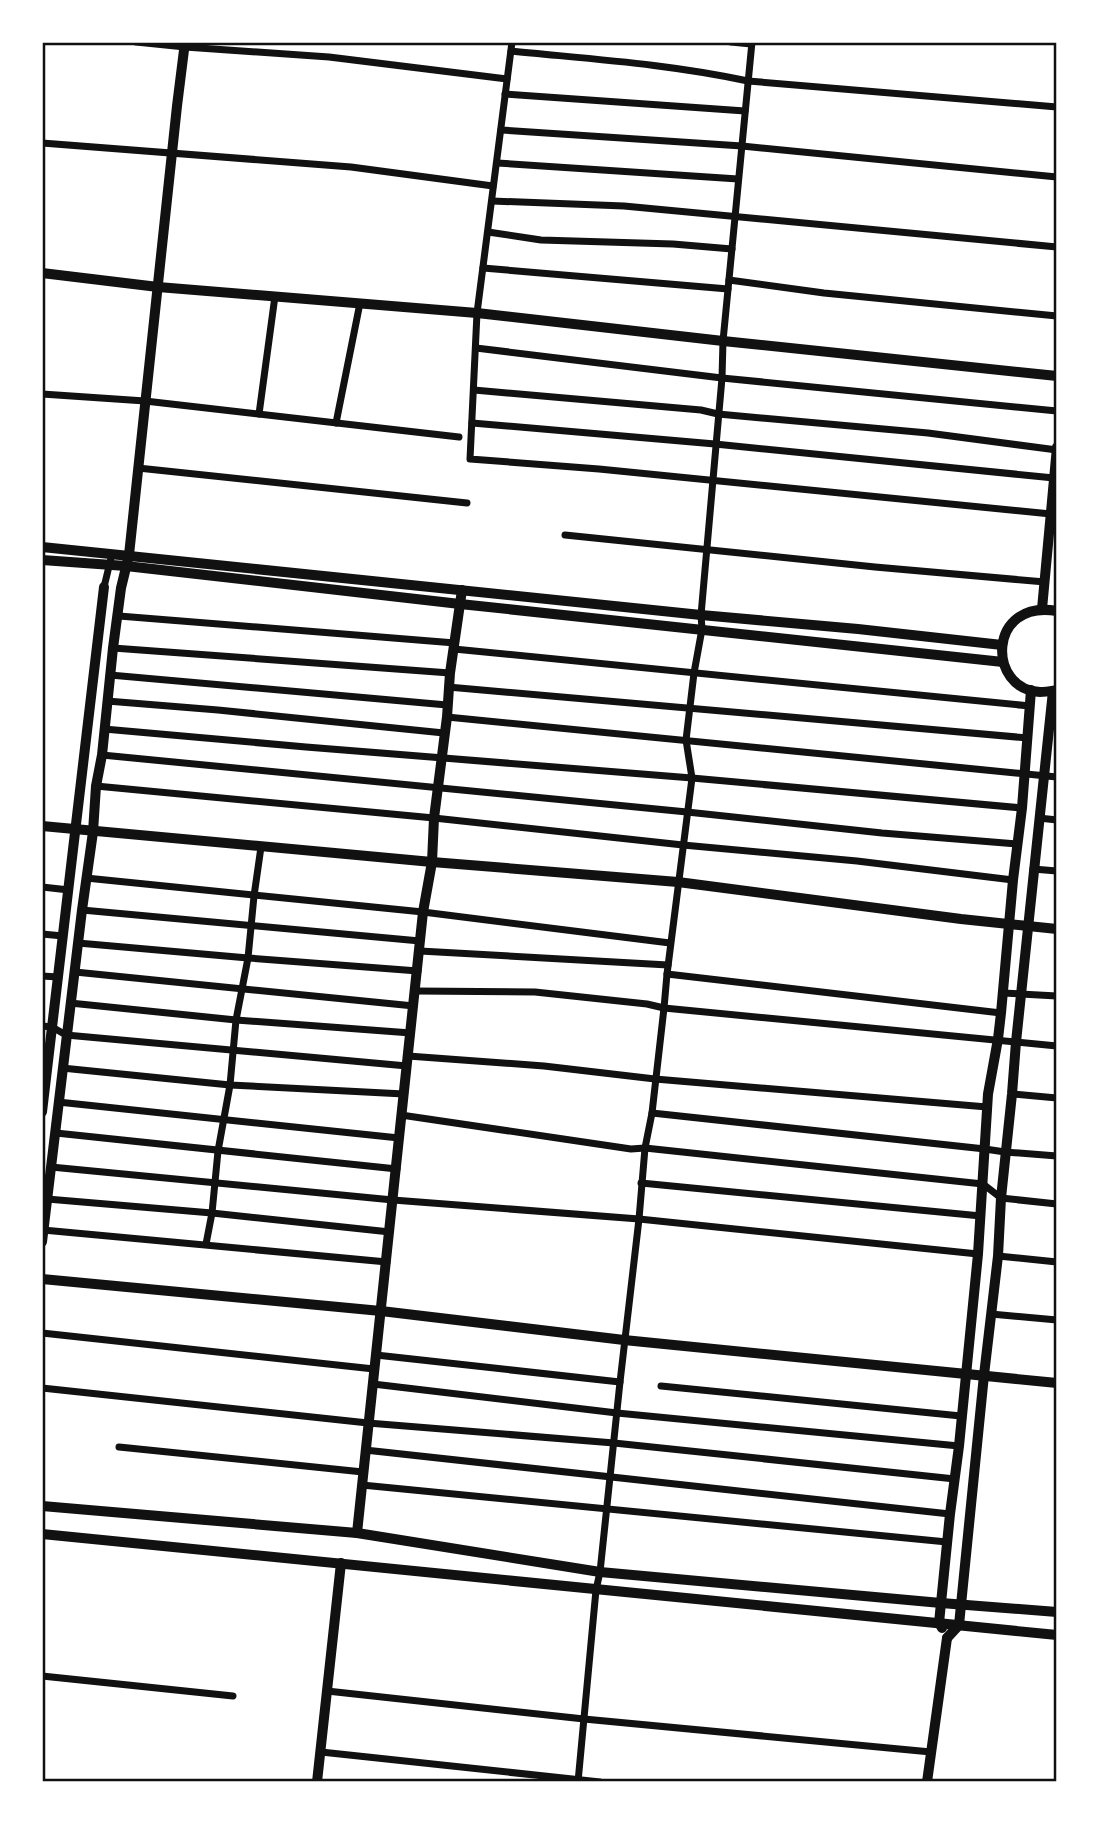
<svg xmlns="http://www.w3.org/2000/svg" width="1099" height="1824" viewBox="0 0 1099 1824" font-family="'Work Sans',sans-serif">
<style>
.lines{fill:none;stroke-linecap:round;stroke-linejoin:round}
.minor{stroke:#111;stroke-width:7}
.tertiary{stroke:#111;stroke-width:10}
.neatline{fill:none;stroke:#111;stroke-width:2.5}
</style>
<rect width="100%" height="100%" fill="#fff"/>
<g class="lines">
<!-- minor -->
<g class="minor">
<polyline points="136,42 185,47 329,57 507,79"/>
<polyline points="512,42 477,313 470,459 599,469 1051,514"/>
<polyline points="731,42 751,44"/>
<path d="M 511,51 C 590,59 670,64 748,81 L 1057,107"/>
<polyline points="505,94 745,111"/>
<polyline points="501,130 742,146 1057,177"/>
<polyline points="42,143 351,167 493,186"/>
<polyline points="497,163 738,179"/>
<polyline points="492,201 624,206 1057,247"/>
<polyline points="488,232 541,240 673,244 732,249"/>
<polyline points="483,268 728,289"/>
<polyline points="729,280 824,293 1057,316"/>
<polyline points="476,348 722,378 1057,411"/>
<polyline points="474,390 701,410 718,414 928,433 1057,450"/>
<polyline points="42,394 145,401 459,437"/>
<polyline points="259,414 275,296"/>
<polyline points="336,423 360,303"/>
<polyline points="472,423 715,444 1054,478"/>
<polyline points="138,468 467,503"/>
<polyline points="565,535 875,567 1045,582"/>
<polyline points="104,587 112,554"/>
<polyline points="119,616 455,643"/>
<polyline points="113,648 450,673"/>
<polyline points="454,649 1030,706"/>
<polyline points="110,675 447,705"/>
<polyline points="448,687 1028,738"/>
<polyline points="107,701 218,710 444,733"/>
<polyline points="447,717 1057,777"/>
<polyline points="104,729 306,747 692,778 1022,808"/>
<polyline points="102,755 687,812 882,833 1017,844"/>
<polyline points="96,786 434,818 683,845 857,861 1013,880"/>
<polyline points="1039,818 1057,820"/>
<polyline points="1033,869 1057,871"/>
<polyline points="86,878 423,912 670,943"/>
<polyline points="42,887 69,890"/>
<polyline points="82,910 420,941"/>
<polyline points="42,934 63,936"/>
<polyline points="78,943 248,958 418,971"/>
<polyline points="420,951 668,965"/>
<polyline points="75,972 414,1006"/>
<polyline points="667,974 1001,1013"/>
<polyline points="42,976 58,977"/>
<polyline points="416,991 535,992 647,1004 664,1008 1057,1046"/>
<polyline points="1003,993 1057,996"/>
<polyline points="70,1003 236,1020 411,1033"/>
<polyline points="42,1026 52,1027 66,1035 407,1066"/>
<polyline points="408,1056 544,1066 655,1079 987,1107"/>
<polyline points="62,1068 230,1085 404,1094"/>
<polyline points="1012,1094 1057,1098"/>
<polyline points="58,1102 399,1138"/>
<polyline points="652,1113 985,1149 1005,1152 1057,1156"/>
<polyline points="401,1115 631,1149 645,1148 983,1184 1001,1198 1057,1204"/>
<polyline points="56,1133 397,1169"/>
<polyline points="51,1167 393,1200 639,1219 978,1254"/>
<polyline points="641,1183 981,1216"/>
<polyline points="47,1199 212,1213 390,1232"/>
<polyline points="43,1230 387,1262"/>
<polyline points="206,1244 212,1213 218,1151 230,1085 236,1020 248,958 254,896 261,847"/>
<polyline points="998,1256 1057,1262"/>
<polyline points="991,1314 1057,1320"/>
<polyline points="42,1333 374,1369"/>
<polyline points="376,1355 620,1382"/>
<polyline points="373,1384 617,1413 959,1446"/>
<polyline points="661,1386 961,1416"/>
<polyline points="42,1388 368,1423 614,1443 955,1479"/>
<polyline points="119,1447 363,1472"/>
<polyline points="365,1450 950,1514"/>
<polyline points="362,1485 947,1542"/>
<polyline points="42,1676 233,1696"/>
<polyline points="327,1691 584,1719 931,1752"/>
<polyline points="321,1752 600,1782"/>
<polyline points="578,1782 596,1590 600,1572 620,1382 639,1219 645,1148 652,1113 664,1008 667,974 692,778 686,740 694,673 702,629 701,615 722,378 723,341 752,42"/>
</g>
<!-- tertiary -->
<g class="tertiary">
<polyline points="42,273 158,287 477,313 723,341 1057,376"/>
<polyline points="42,547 701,615 858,629 1002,645"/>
<polyline points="42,560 126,566 460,604 1003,662"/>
<polyline points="1042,609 1057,447"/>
<path d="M 1057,690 C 1051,691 1046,692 1040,692 C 987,690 987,599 1057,611"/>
<polyline points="42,826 432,862 678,882 961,919 1057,929"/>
<polyline points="42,1112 104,587"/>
<polyline points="42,1242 82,910 93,832 96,786 102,755 113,648 121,588 129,555 177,106 185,42"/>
<polyline points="42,1279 381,1311 624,1340 1057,1383"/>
<polyline points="42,1506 357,1533 600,1572 941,1603 1057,1612"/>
<polyline points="357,1533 423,912 432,862 434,818 447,717 450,673 462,590"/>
<polyline points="42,1534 1057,1635"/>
<polyline points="942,1628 939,1623 941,1603 950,1514 959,1446 978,1254 988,1094 998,1039 1001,1013 1013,880 1022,808 1031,690"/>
<polyline points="947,1638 959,1625 984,1375 998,1256 1001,1198 1012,1094 1016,1042 1053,691"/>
<polyline points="317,1782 341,1563"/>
<polyline points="927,1782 947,1638"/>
</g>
</g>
<!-- border -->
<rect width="1099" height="1824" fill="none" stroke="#ffffff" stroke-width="88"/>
<rect x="44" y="44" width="1011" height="1736" class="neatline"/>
</svg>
